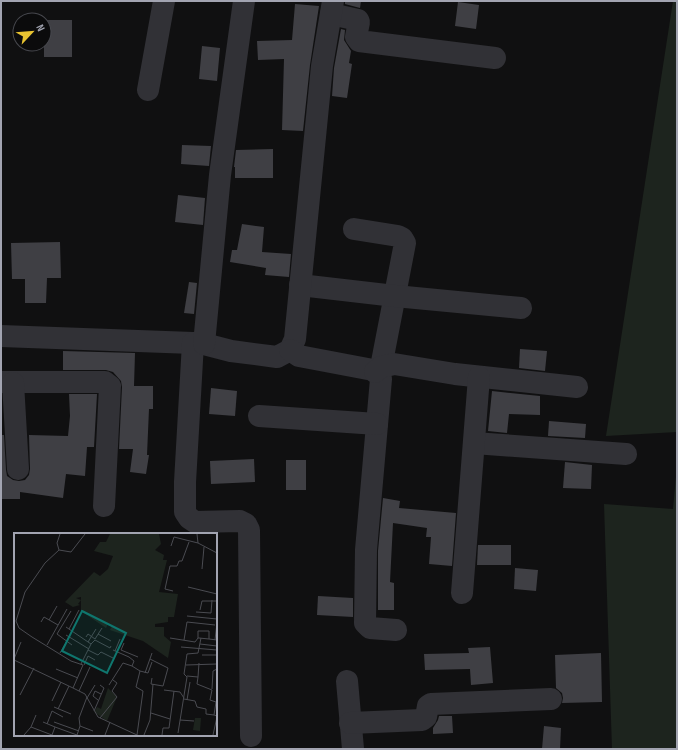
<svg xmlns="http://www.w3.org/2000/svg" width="678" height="750" viewBox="0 0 678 750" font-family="'Sofia Sans Condensed',sans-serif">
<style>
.green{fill:#1d241e}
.building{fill:#3f3f44}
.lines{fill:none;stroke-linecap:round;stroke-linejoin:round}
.minor{stroke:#313136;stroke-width:22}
.inset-road{fill:none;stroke:#4a4b51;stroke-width:1}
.view{fill:#0f766e;fill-opacity:0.15;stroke:#0f766e;stroke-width:2}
.inset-edge{fill:none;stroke:#a2a4b1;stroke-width:2}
</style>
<rect width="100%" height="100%" fill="#101011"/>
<!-- green -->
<g class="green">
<polygon points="673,1 677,1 677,432 606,436"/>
<polygon points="677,465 677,749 612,749 604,504 673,509"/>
</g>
<!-- building -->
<g class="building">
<polygon points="345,1 361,1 360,8 345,4"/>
<polygon points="458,2 479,5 476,29 455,26"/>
<polygon points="295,4 319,6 310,65 303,131 282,130 284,59 258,60 257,41 292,40"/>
<rect x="44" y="20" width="28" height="37"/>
<polygon points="341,29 345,30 344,40 351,51 349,63 352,64 347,98 332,96 334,68"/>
<polygon points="202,46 220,48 217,81 199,79"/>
<polygon points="182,145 211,146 209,166 181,164"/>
<polygon points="273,149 273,178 235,178 235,167 234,167 236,150"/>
<polygon points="178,195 205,198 203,225 175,222"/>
<polygon points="242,224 264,227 262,252 291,254 289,277 265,275 266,268 230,262 232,250 237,250"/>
<polygon points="60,242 61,278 47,278 46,303 25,303 25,279 12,279 11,243"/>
<polygon points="189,282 197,283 194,314 184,313"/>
<polygon points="520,349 547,351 545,371 519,368"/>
<polygon points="63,351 135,353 134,386 153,386 153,409 149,409 147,455 149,455 146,474 130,472 133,449 119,449 122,387 121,381 113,372 106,370 63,370"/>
<polygon points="211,388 237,391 235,416 209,414"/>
<polygon points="492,391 540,396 540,415 509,414 507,433 488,431"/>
<polygon points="69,394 97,394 94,447 87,447 85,476 66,474 63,498 20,492 20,499 1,499 1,435 4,435 6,470 7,476 13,480 19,481 25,480 29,475 30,469 29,435 68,436 70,416"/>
<polygon points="549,421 586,424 585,438 548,436"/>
<polygon points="254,459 255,482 211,484 210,461"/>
<rect x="286" y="460" width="20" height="30"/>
<polygon points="565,462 592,465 591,489 563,488"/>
<polygon points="383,498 400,501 399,508 456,513 452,566 429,564 431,537 426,537 427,528 393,523 390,582 394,583 394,610 378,610 378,551"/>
<polygon points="478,545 511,545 511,565 477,565"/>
<polygon points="515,568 538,570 536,591 514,589"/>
<polygon points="318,596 353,598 353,617 317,615"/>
<polygon points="490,647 493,683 471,685 470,669 425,670 424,654 469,653 468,648"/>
<polygon points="601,653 602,702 562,703 563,698 562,693 556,688 555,655"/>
<polygon points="439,716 452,716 453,733 433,734 433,728 438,720"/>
<polygon points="544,726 561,728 560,749 542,749"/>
</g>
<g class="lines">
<!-- minor -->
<g class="minor">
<polyline points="331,14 358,20 359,22 356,37 359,41 495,58"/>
<polyline points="148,90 164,1"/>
<polyline points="354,229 398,236 402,238 405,243 381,367"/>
<polyline points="300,285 395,296 521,308"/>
<polyline points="1,336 193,343 204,344 231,351 277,357 290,350 295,339 322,66 333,1"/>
<polyline points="193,343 185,482 185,512 189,518 195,522 240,521 246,524 249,530 251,736"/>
<polyline points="204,344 220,175 244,1"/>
<polyline points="290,350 299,356 373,370 379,373 381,379 366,550 365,623 370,628 396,630"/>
<polyline points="375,372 381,367 394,364 455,374 577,387"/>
<polyline points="1,382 105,382 110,386 104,506"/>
<polyline points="13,383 18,469"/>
<polyline points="259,416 377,424"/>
<polyline points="474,443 626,454"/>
<polyline points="462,593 479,377"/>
<polyline points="347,681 353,749"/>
<polyline points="350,723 422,720 426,717 428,706 431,704 551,699"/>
</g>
</g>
<!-- overview -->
<g transform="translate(14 533)">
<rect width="203" height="203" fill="#101011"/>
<path d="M 96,1 L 145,1 L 147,11 L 141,17 L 150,22 L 149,27 L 153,27 L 145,59 L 164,61 L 160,84 L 154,84 L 154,89 L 141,91 L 141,94 L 150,94 L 150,103 L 157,109 L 154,125 L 129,108 L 96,97 L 98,93 L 94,91 L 92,95 L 67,78 L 67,64 L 62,65 L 67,67 L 64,71 L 66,72 L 59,74 L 51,69 L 80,39 L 86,43 L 94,36 L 99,23 L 80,18 L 86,9 L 92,9 ZM 94,155 L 103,164 L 93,188 L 80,179 L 83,174 L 87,176 ZM 181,185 L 187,185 L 186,198 L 179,197 Z" fill="#1d241e"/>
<path class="inset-road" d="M 183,1 L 184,10 L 203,20M 157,13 L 160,4 L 184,10M 45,17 L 43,10 L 46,1M 188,36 L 190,14M 174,54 L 203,61M 159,58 L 151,56 L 156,33 L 163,33 L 165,28 L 168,28 L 175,9M 186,77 L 188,68 L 203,68M 57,78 L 43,101 L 58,112M 182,79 L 197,80 L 198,67M 173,83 L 203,86M 35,87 L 43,73M 27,89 L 30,84 L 44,92M 52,94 L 77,111 L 67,131M 55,96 L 65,77M 84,101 L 97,108M 52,102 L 75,116M 72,104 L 74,101 L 81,106M 156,105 L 181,109 L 184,105M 81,106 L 88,95M 195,106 L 195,98 L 184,98 L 184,105 L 185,105 L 195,106 L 203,107M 170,107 L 173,89 L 201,92M 201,107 L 203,90M 74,109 L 82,96M 110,110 L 107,117 L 124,124M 77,111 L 81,107 L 96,115 L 97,113M 186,111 L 203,113M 33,112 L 53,76M 167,114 L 203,117M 74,117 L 84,122 L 87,119 L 99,125M 99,117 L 115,124 L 120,128 L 118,133 L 126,138 L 122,154 L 129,158 L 123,202M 101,118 L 106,106M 46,120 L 53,108M 188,122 L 203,122M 0,126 L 7,109M 136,126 L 154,135 L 149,153 L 137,151 L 138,145M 0,127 L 59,155 L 69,132 L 57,128 L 18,104 L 5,95 L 2,88 L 11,59 L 31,30 L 45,17 L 57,19 L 71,1M 70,132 L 74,123 L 81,127M 172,132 L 203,131M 42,136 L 64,145M 126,138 L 134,140 L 138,129M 131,140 L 138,120M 173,143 L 184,144 L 183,151 L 198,157 L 196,167 L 202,169 L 200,182 L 203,183M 184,144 L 185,130M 95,152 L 109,130 L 118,133M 59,155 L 71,161 L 84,184 L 123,202M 198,156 L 199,138 L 203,136M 150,157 L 166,159 L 170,165M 65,158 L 76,134M 6,162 L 20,135M 73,165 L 81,152M 170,166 L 181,168 L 183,174 L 192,176 L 192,181 L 200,182M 84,167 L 79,163 L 81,158 L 87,161M 173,167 L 176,149M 38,168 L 47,149M 40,174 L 57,181M 44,176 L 55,153M 80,178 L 90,155 L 86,152M 137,180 L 156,186M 86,185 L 103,164 L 98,158 L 103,150 L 99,147M 166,187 L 180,188M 40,189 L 65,198M 33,191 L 38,178 L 49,184M 66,193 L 79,198M 17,194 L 22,182M 41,194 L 63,202M 164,200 L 173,144 L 170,141 L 173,121 L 184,120 L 187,105M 10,202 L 17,194 L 38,202 L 41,194 L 29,189M 63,202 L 66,193 L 65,185 L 73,164M 91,202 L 96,189M 130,202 L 136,187 L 139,151M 148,202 L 149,195 L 155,195 L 160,158M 199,202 L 203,184"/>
<path class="view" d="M 68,78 L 112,100 L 93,140 L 48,118 Z"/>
<rect width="203" height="203" class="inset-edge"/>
</g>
<!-- border -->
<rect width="678" height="750" fill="none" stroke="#a2a4b1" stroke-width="4"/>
<!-- north arrow -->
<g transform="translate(32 32) rotate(64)"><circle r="19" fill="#0b0b0c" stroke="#47484e"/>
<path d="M0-3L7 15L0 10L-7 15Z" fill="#e8c331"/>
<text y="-6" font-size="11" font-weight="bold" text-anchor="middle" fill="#a2a4b1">N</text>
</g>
</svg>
